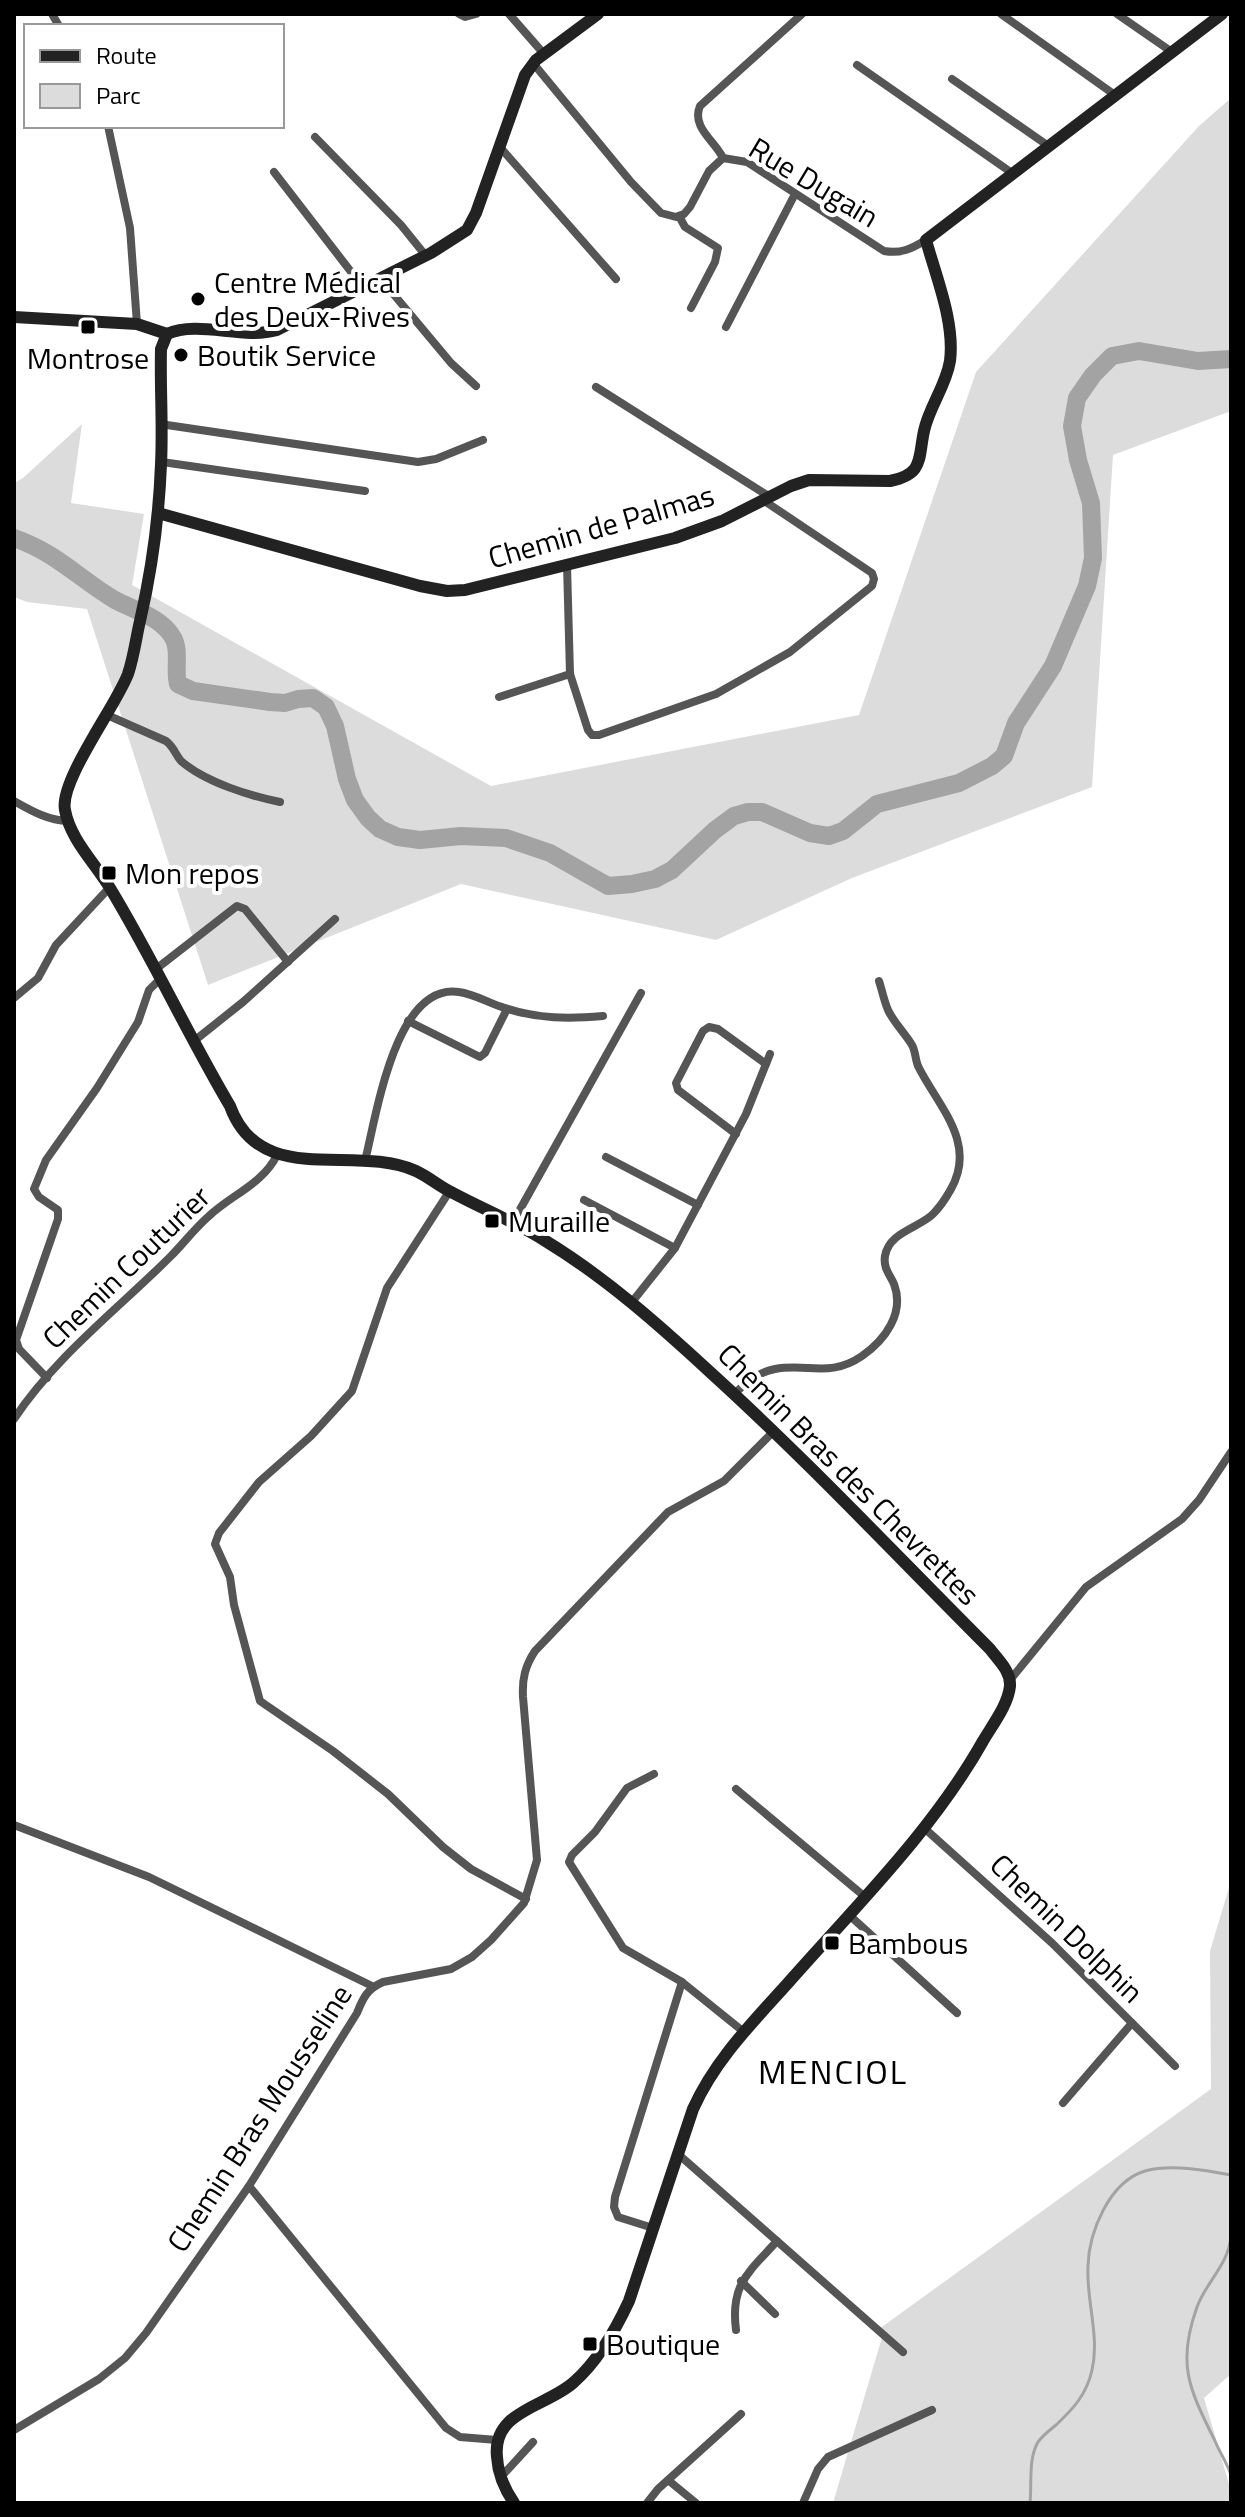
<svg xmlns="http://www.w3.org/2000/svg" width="1245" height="2517" viewBox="0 0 1245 2517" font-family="'Titillium Web',sans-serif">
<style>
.green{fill:#dcdcdc}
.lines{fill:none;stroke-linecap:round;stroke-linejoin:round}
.stream{stroke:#a3a3a3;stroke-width:3}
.river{stroke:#a3a3a3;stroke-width:18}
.street{stroke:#555;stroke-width:8}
.secondary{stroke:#222;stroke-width:12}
.poi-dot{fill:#000;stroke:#fff;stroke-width:3}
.labels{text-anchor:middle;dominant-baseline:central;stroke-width:8;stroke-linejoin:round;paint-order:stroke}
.street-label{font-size:30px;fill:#000;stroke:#fff}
.poi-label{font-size:30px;fill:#000;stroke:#fff;text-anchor:start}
.quarter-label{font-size:34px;letter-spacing:2px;fill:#000;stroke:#fff}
</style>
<rect width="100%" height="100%" fill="#fff"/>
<!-- green -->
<g class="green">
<polygon points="1231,98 1231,411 1113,455 1092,787 852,878 716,940 461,884 208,985 87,609 27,602 14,597 14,483 23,478 82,424 71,503 144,514 132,585 491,786 859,715 976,372 1199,126"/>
<polygon points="1231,1881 1231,2374 1204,2398 1231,2491 1231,2503 833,2503 883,2334 879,2329 1211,2089 1210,1951"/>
</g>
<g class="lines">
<!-- stream -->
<g class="stream">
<path d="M 1231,2236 C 1229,2264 1206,2282 1197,2307 C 1176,2365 1190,2390 1215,2441 C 1220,2453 1227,2463 1231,2475"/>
<path d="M 1030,2503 C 1032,2484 1028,2459 1038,2442 C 1042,2436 1050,2430 1056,2425 C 1073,2409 1087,2394 1092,2370 C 1100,2336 1086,2301 1088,2266 C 1089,2232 1109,2182 1145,2171 C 1171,2164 1205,2170 1231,2175"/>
</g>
<!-- river -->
<path class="river" d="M 14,538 C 57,553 78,578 115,600 C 134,610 160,617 172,636 C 181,649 174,669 178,684 L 193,691 L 270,702 L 285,703 L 298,699 L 313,698 L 326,707 L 335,726 L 347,779 L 355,800 L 368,818 L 380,829 L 398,837 L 420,840 L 461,836 L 506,838 L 550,853 L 608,886 L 632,884 L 655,879 L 672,870 L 715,830 L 734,816 L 748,812 L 762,812 L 810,833 L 829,836 L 843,831 L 877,804 L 959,783 L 992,766 L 1004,756 L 1016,723 L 1053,666 L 1087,586 L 1093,558 L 1091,503 L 1078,460 L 1072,426 L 1077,398 L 1093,375 L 1112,356 L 1139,351 L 1198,361 L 1231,359"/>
<!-- street -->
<g class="street">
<polyline points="52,14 59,26"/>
<polyline points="459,14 465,17 476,14"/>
<polyline points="509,14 544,54"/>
<polyline points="1001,14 1115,95"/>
<polyline points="1117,14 1172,52"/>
<path d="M 533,63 L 631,182 L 661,213 L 676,217 L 684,214 L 690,207 L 709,171 L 723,158 L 747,162 L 884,251 C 901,254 911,249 926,240"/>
<polyline points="857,65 1012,173"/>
<polyline points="952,79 1047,145"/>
<polyline points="108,126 130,228 137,324"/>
<polyline points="315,137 401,225 426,256"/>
<polyline points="499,146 616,279"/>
<path d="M 723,158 C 715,141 691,127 700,106 L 802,14"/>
<polyline points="274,172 362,286"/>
<polyline points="679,216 685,227 718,248 715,262 691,308"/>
<polyline points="380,278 451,363 476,386"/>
<polyline points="726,327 795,194"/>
<polyline points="596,387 770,497"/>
<polyline points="160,424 418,462 436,459 483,440"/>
<polyline points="162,462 365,491"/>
<polyline points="567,565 570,674 588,730 592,735 599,735 716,694 790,652 872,586 874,579 872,573 763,500"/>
<polyline points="499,697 570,674"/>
<path d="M 107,715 L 166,741 C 174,747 175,754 181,761 C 205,782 250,796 280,802"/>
<path d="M 14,801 C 32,811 47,820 68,821"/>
<polyline points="156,969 237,906 245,909 288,962"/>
<polyline points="14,998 38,978 56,945 110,887"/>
<polyline points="408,1021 480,1057 485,1053 507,1009"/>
<polyline points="194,1041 243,1002 335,919"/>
<polyline points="736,1134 678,1090 676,1083 703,1031 709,1027 718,1029 766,1064"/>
<polyline points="606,1157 698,1205"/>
<path d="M 365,1161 C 376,1118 395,982 459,992 C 475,994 490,1004 505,1008 C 538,1019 569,1019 603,1016"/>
<polyline points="449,1192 387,1288 352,1391 311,1436 259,1482 219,1533 215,1544 230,1577 234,1605 260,1701 333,1751 388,1794 443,1847 471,1869 526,1899"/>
<polyline points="584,1200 675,1248"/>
<polyline points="513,1222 641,993"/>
<polyline points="632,1302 675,1248 746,1114 770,1054"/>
<polyline points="47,1378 19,1349 16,1340 58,1219 58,1210 39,1197 34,1189 46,1160 97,1088 138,1022 149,990 161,978"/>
<path d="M 734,1394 C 746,1383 758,1372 775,1369 C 808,1363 830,1378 862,1356 C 885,1340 905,1313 894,1284 C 890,1275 883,1268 885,1256 C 889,1232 919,1228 933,1214 C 940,1207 946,1198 951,1189 C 977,1143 939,1107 919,1068 C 915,1061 916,1052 912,1045 C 905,1033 894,1023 888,1010 C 884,1001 882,990 879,981"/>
<path d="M 14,1419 C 56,1356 118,1309 171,1256 C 184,1243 195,1228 209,1216 C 231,1195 263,1184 277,1155"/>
<polyline points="1010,1680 1086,1587 1182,1519 1199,1500 1231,1452"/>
<polyline points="654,1774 627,1788 595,1832 572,1855 569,1862 623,1948 682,1982 744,2032"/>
<polyline points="736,1789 864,1896"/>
<polyline points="14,1825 149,1877 372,1986"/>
<polyline points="923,1827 1052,1943 1175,2066"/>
<polyline points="848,1914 957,2013"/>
<polyline points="1063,2103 1132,2023"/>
<polyline points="678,2154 903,2352"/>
<polyline points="249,2186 446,2428 460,2437 497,2440"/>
<polyline points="653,2228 618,2217 614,2207 615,2197 682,1982"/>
<polyline points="741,2281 775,2314"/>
<path d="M 736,2330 C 730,2284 749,2272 777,2241"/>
<path d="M 14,2430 L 99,2379 L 125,2358 L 146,2333 L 249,2186 L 357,2013 C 363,1998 367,1989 383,1982 L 451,1969 L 472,1957 L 491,1940 L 524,1903 L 537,1860 L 523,1697 C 522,1679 525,1666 535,1651 L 668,1512 L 724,1481 L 773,1432"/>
<polyline points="501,2477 533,2442"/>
<polyline points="668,2480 696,2503"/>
<polyline points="647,2503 658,2489 741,2414"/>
<polyline points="803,2503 818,2469 828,2457 932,2410"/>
</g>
<!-- secondary -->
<g class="secondary">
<polyline points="14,317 137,324 167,334"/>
<path d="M 158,513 L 420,586 L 447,591 L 465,590 L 675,538 L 722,521 L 791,486 L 809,480 L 890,481 C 924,474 918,459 924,431 C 929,407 946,386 950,361 C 955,322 936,277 926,240 L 1222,14"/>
<path d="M 514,2503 C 505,2490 498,2473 497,2457 C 492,2410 547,2407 574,2382 C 598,2361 616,2329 629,2301 L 693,2109 C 715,2060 752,2023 788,1983 C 856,1906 933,1830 983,1741 C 993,1724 1008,1705 1010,1686 C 1011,1671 998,1660 990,1649 C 897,1556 807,1460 710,1372 C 658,1324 605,1277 544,1240 C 515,1222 483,1209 453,1193 C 440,1187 429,1177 416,1171 C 354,1143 260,1189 230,1106 C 188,1035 153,959 110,888 C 95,863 70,839 65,810 C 59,781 116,706 128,674 C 134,656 136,638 140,621 C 152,569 159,517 161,464 C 163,426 160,388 161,349 L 167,334 C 199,320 242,340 277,330 L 431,253 L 467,230 L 476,213 L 525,75 L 536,60 L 598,14"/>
</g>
</g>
<!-- markers -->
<g class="poi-dot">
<circle cx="198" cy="299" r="8"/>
<rect x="80" y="319" width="16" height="16" rx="4"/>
<circle cx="181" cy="355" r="8"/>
<rect x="101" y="865" width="16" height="16" rx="4"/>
<rect x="484" y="1213" width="16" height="16" rx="4"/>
<rect x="824" y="1935" width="16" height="16" rx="4"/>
<rect x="582" y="2336" width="16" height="16" rx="4"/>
</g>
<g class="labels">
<!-- street labels -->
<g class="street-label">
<text transform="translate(814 182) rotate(31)">Rue Dugain</text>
<text transform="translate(601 526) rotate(-16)">Chemin de Palmas</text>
<text transform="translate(126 1267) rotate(-44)">Chemin Couturier</text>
<text transform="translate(849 1474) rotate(45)">Chemin Bras des Chevrettes</text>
<text transform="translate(1067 1928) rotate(44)">Chemin Dolphin</text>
<text transform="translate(259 2118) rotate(-57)">Chemin Bras Mousseline</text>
</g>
<!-- poi labels -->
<g class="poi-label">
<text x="214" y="282">Centre Médical<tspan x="214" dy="34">des Deux-Rives</tspan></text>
<text x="197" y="355">Boutik Service</text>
<text x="88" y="358" text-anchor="middle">Montrose</text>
<text x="125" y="873">Mon repos</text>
<text x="508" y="1221">Muraille</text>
<text x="848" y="1943">Bambous</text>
<text x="606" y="2344">Boutique</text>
</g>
<!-- quarter labels -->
<g class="quarter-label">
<text x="833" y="2071">MENCIOL</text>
</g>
</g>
<!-- border -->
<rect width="1245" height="2517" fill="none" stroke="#000000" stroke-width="32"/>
<!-- legend -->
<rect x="24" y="24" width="260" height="104" fill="#ffffff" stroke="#999999" stroke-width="2"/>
<rect x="40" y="50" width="40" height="12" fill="#222222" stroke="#999999" stroke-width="2"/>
<text x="96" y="64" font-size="24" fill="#000000">Route</text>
<rect x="40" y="84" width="40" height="24" fill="#dcdcdc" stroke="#999999" stroke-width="2"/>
<text x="96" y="104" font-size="24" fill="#000000">Parc</text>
</svg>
